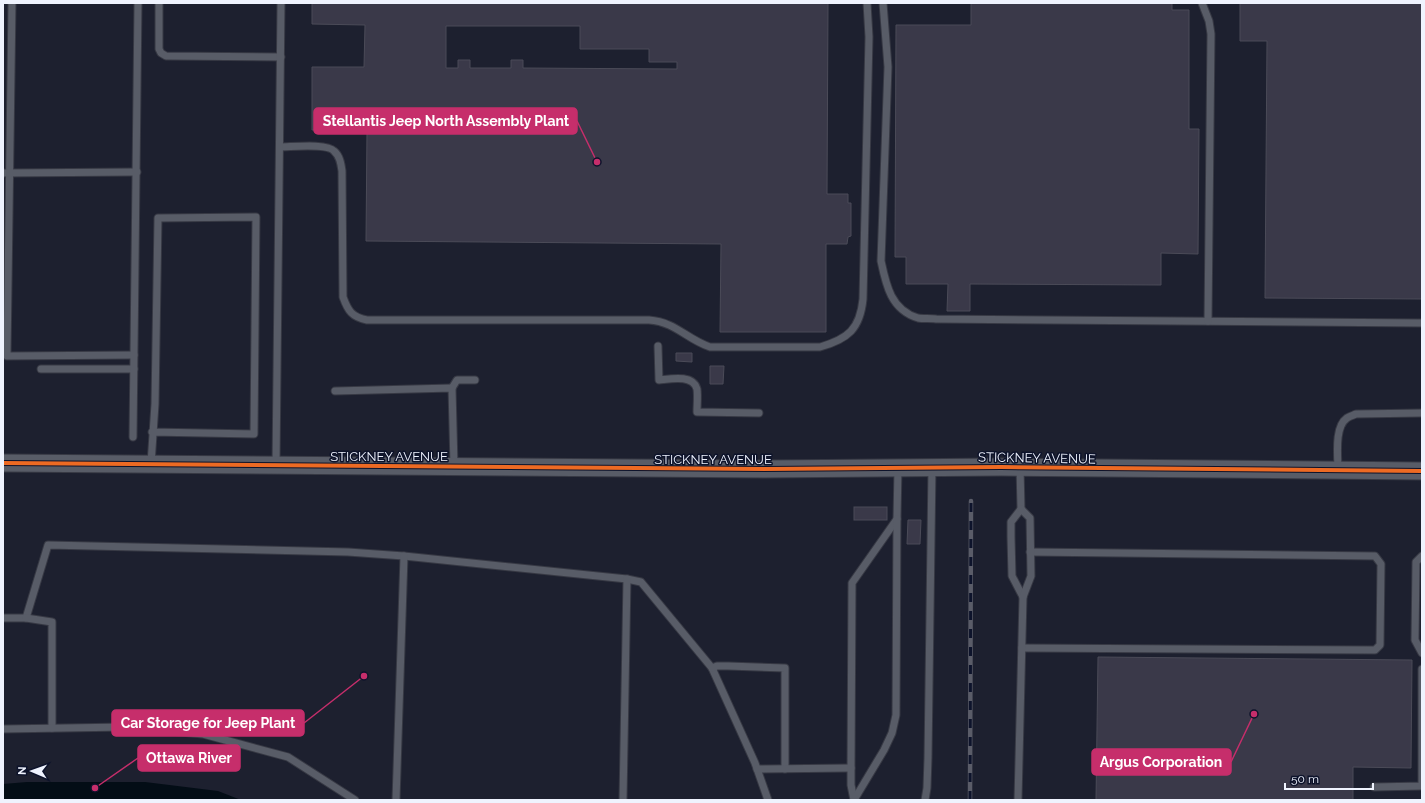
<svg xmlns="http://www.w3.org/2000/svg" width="1425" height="803" viewBox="0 0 1425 803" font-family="Raleway,sans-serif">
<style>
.water{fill:#030d16}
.building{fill:#3a3949;stroke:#4b4b58;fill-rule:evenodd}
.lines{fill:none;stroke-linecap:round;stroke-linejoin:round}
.service-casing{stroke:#373944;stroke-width:9}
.tertiary-casing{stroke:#373944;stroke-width:19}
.service{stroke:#585c67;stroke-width:7}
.tertiary{stroke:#585c67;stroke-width:17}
.rail-casing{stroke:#5a5c68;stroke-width:4.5}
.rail{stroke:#0d132b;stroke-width:3;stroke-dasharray:9;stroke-linecap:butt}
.cycleway-casing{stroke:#0d132b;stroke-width:6}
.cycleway{stroke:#ed6a23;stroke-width:4}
.labels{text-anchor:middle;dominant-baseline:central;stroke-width:3;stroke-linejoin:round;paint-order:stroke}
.street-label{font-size:13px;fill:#eff3fe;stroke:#0d132b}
.leader{fill:none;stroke:#c62e6b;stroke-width:1.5}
.callout-dot{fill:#c62e6b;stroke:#0d132b;stroke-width:1.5}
.callout{fill:#c62e6b;stroke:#c62e6b;stroke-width:1.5}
.callout-label{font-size:14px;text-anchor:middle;font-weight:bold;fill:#fff}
</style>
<rect width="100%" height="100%" fill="#1d202f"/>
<!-- water -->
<polygon class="water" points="27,782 145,782 218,791 241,800 3,800 3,784"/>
<!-- building -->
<g class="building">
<path d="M 312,3 L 828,3 L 827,194 L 848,194 L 848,203 L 851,203 L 851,236 L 848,237 L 847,244 L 826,244 L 826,332 L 720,332 L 721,244 L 366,241 L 367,131 L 312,130 L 312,67 L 364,67 L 365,25 L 312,24 ZM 446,26 L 580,26 L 580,49 L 649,49 L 649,62 L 677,62 L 677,69 L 523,68 L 523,60 L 511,60 L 511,68 L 470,68 L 470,60 L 458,60 L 458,68 L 446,68 Z"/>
<polygon points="971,3 1172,3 1172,10 1189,10 1189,129 1199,129 1198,254 1161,253 1161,285 970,284 970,311 947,311 948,284 906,284 906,257 895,257 896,25 971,25"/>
<polygon points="1240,3 1422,3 1422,299 1265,298 1267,41 1240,41"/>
<polygon points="676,353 692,353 692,362 676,361"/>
<polygon points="710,366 724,366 723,384 710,384"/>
<rect x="854" y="507" width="33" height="13"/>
<polygon points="908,520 921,520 920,544 907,544"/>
<polygon points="1098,657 1412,660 1411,768 1353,767 1353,800 1361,800 1096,800"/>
</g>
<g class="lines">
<!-- service casing -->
<g class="service-casing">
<g id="service">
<polyline points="12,3 7,356 134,355"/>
<polyline points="159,3 159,49 161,53 166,56 281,57"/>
<path d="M 883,3 L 888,67 L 881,261 C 886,285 891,310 918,318 C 923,319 931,318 936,319 L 1422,323"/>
<polyline points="1202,3 1209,21 1211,34 1208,321"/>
<path d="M 280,147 C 292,147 327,143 334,151 C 340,156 341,164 342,171 L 343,297 C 348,311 352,317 367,320 L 649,320 C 676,322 686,339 710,347 L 820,347 C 848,339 860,329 863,299 L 869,37 L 867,3"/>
<polyline points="3,173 137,172"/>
<path d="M 658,346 L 659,380 C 670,379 693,374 697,389 C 698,396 697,405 697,412 L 759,413"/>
<polyline points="41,369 134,369"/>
<polyline points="452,388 457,380 475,380"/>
<polyline points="335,391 452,388 454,466"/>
<polyline points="133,437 138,3"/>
<polyline points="151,464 155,404 158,218 256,217 254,434 152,432"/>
<polyline points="276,465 281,3"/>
<polyline points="1020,467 1021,509 1011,522 1011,537 1012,576 1023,597"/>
<path d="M 1338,471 C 1338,456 1334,427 1347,418 C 1350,416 1354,415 1356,414 L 1422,413"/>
<polyline points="1422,556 1416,562 1415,640 1422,653"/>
<polyline points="3,618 26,618 48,545 348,552 404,556 627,579 641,582 712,668 755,763 768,800"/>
<polyline points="26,618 52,622 52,728"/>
<polyline points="1022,648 1375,650 1380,645 1381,564 1375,556 1030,552"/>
<polyline points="712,668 717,666 728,666 785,668 785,769"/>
<polyline points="3,729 125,727 203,734 288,757 355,800"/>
<polyline points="757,769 851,768"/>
<polyline points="1374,787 1422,786 1422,669"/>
<polyline points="396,800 404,556"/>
<polyline points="623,800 627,579"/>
<polyline points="854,800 851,785 851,768 852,583 897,519 898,468"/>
<polyline points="854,800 884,750 892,733 896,715 897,519"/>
<polyline points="925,800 927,788 928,758 932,467"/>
<polyline points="1018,800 1023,597 1031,576 1030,518 1021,509"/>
</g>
</g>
<!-- tertiary casing -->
<g class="tertiary-casing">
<polyline id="tertiary" points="3,463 765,469 1001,467 1422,471"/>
</g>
<!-- service -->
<use href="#service" class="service"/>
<!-- tertiary -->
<use href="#tertiary" class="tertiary"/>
<!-- rail casing -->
<g class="rail-casing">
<polyline id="rail" points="970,800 971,501"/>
</g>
<!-- rail -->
<use href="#rail" class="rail"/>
<!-- cycleway casing -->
<g class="cycleway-casing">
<polyline id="cycleway" points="3,463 765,469 1001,467 1422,471"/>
</g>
<!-- cycleway -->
<use href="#cycleway" class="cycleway"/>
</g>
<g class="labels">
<!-- street labels -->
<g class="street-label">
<text x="389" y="456">STICKNEY AVENUE</text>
<text transform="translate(1037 458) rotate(1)">STICKNEY AVENUE</text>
<text x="713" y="459">STICKNEY AVENUE</text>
</g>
</g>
<!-- callouts -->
<path class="leader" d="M597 162L577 121M364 676L304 723M95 788L138 758M1254 714L1231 762"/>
<g class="callout-dot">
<circle cx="597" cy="162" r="4"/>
<circle cx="364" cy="676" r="4"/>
<circle cx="95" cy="788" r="4"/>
<circle cx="1254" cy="714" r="4"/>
</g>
<g class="callout">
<rect x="314" y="108" width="263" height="26" rx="4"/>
<rect x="112" y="710" width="192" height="26" rx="4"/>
<rect x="138" y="745" width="102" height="26" rx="4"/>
<rect x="1092" y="749" width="139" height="26" rx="4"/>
</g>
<g class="callout-label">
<text x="446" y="126">Stellantis Jeep North Assembly Plant</text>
<text x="208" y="728">Car Storage for Jeep Plant</text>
<text x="189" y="763">Ottawa River</text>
<text x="1161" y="767">Argus Corporation</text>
</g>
<!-- border -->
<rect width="1425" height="803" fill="none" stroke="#eff3fe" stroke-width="8"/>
<!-- north arrow -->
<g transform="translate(32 771) rotate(272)" stroke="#0d132b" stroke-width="3" paint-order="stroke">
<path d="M0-3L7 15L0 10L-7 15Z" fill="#eff3fe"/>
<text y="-6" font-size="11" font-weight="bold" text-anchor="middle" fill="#eff3fe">N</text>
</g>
<!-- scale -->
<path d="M1285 783v6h88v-6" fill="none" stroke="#eff3fe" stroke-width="2"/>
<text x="1291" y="783" font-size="12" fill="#eff3fe" stroke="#0d132b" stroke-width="3" paint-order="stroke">50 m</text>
</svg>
